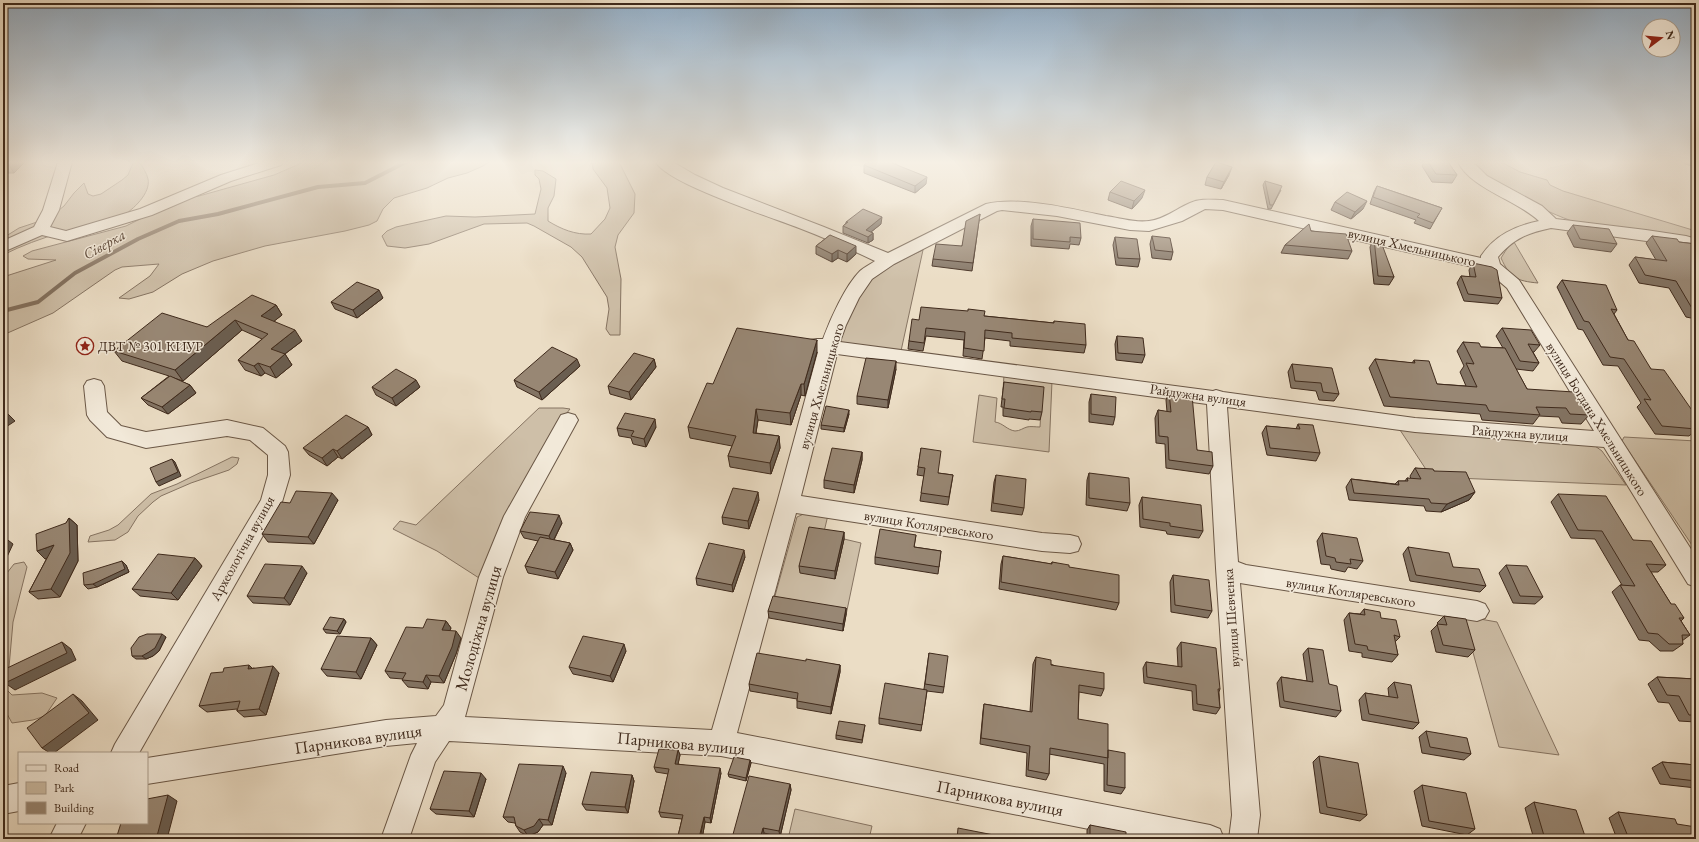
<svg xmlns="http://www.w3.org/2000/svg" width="1699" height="842" font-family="'EB Garamond',serif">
<rect width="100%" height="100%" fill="#ebddc5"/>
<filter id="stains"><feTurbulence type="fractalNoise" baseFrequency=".005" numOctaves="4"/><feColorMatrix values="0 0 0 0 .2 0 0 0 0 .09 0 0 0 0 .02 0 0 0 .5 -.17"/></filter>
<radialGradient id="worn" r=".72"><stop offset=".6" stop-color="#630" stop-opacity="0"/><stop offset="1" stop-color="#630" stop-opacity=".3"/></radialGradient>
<path fill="#cebfa8" stroke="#867462" d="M140,162C142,167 147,173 148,179C151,193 133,210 122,216C82,227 40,236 3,255V238L19,228L49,218L64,206L74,193L84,183L88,194L93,196L101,194L122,180L128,175L133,163Z
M304,162H489L483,166L467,173L448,178L427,188L394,198L383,209L377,221L369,225L345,231L265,246L213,261L182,274L153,292L129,299L119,298L150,276L159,264L122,267L115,270L53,313L3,335V277L56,260L28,259L23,256L32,251L126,226L180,199L199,196L274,175Z
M592,162H619L635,194L634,213L618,235L615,247L621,279L620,335H610L606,329L609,309L607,297L582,257L571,247L534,226L527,223L484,224L429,244L405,248L387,246L382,236L387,231L396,227L446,216L475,217L535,214L541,189L539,179L535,175V170L543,171L556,179L554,196L548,208V221C561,229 575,235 591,234L605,219L610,208L607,188L593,169Z
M1471,162H1501L1520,172L1547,180L1550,185L1563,191L1696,231V242L1575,222C1547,213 1489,184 1471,162Z
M1514,242L1538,283C1517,281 1510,278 1501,258L1508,247Z
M923,250L901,351L843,343L839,339C848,320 857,291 873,277C888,265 906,258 923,250Z
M1004,375L1052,381L1049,452L973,442L979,395L997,398L995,422C1003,423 1007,430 1015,431C1020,431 1023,428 1027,427C1030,426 1036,427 1040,427L1042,395L1003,390Z
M539,408H563L570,409L562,419L479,578L437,551L393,529L400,521L416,525Z
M1400,430L1595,446L1602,451L1626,485L1431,477Z
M1624,437L1696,441V551L1622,441Z
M232,457L239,458L237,464L229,470L191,483L161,496L153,502L138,516L128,532L115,540L88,542L90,536L109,530L118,525L151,494L177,484Z
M808,512L828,515L823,536L835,578L844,539L861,543L846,615L773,603L797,517Z
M24,562L27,567L13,622L7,690L12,695L42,693L57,698L45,716L33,720L12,723L6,712L3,709V578L14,564Z
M1463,616L1497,622L1559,755L1499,747Z
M795,809L872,826L869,839H788Z"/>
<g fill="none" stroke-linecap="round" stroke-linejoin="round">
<path stroke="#83715f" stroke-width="4" d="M3,311L38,302L75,273L138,239L179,221L218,214L318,187L365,183L406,162"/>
<defs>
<path id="minor" d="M58,162H72L59,210L50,227L66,231L140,209L221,175L262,162H283L281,165L231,181L152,215L67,241L42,235L3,252V241L34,227L43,210Z
M656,162H673L695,175L723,188L824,227L888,253L986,204C1019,196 1073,209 1106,216C1120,218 1135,223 1149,221C1165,219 1176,209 1190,203C1201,198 1212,200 1223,200L1481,258V256C1495,235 1515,226 1539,221C1517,200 1471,189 1458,162H1473L1487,176L1542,206L1556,219L1646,230L1686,236L1696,239V250L1683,246L1551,228C1528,233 1514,238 1498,257L1500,264L1519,280L1696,557V587L1688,584L1604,447L1415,432L1227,407L1238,562L1246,565L1477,601L1485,604L1489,611L1485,618L1477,621L1240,583L1260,815L1257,839H1229L1232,815L1216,568L1207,404L837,354L801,496L1042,533L1070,535L1078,537L1081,544L1078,551L1070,553L1042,551L796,513L737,733L1210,825L1220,829L1224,839H1139L721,756L449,741L435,762L409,839H381L411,755L417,743L386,746L147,784V758L386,720L436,716L444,705L479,577L504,516L561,415L568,413L575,415L578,420L525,517L503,577L465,717L712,730L777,503L818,352L810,350L808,345L810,340L817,339H823C830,320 845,286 860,271C864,267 871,264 875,261C850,249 825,238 799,228C773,218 666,183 656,162ZM1205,209L1223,210L1486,270L1507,288L1594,431L1415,418L1223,392L1216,390L1213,391L840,342L846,325L859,298L872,279L894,264L997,211L1002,210L1057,216L1130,230L1149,231L1182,221Z
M94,379L101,381L104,386L107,412L121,426L146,432L227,420L263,428L285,446L288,452L290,475L282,502L139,753H111L115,744L261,500L268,475V455L250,440L227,436L146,448L107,437L90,420L87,415L84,386L87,381Z
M19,783V811L3,814V786Z
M57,823H86L78,839H49Z"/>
</defs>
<use href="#minor" stroke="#6a5746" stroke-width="2"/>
<use href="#minor" fill="#f2e9d9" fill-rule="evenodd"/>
</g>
<path fill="#837464" stroke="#3f2a1c" d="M3,162H25L14,173H3Z
M868,162H896V164L926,184L915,193L864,173V165Z
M1424,162H1448L1457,175L1452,183L1432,182L1422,166Z
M1684,162H1696V167L1685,164Z
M1229,175L1221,189L1205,185L1207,177Z
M1265,181L1281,190L1271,209H1268L1263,185Z
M1377,186L1442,208L1430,229L1414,223L1416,220L1370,204L1374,192Z
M1110,192L1142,198L1132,209L1108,200Z
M1335,202L1363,209L1351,219L1331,210Z
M980,214L972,271L932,266L933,259L962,246Z
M1033,219L1081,238L1079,245L1070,244L1069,249L1031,246V226Z
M846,222L881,224L871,232L873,233V240L868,243L843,233V226L846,223Z
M1573,225L1617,244L1611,252L1574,247L1567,233Z
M1311,231L1352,251L1348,259L1281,253L1285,245Z
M830,235L856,254L847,262L838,258L832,262L816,254V246Z
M1152,236L1173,252L1171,260L1152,258L1150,244Z
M1652,236L1679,242L1696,244V319L1686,317L1669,288L1639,283L1629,265L1635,257L1656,260L1646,243Z
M1115,237L1140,259L1138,267L1116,265L1113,245Z
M1374,239L1394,277L1389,285L1374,284L1370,247Z
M1473,263L1502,298L1498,304L1464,301L1457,283L1461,276L1470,277L1469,270Z
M1562,280L1617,310L1614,314L1628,340L1651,369L1696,416V424L1695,425L1696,427V430L1689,436L1655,434L1637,407L1641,403L1618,366L1603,365L1583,330L1578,329L1557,287Z
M383,298L357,318L335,309L331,302Z
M276,305L282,315L274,321L302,341L285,354L292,365L276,378L265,373L261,376L245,370L238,360L262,339L242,330L183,381L171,377L190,385L196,393L168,414L148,405L141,398L169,376L122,361L114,351L207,327Z
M984,316L1054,323V321L1086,345L1084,353L1010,346V341L985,338L982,359L963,356L964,340L926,336L923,351L908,349L909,341L919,320Z
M1502,328L1540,345L1534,352H1533L1539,363L1533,371L1516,369L1527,389L1589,415L1581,424L1562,423L1559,417L1539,416L1533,424L1482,420L1480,414L1384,406L1369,368L1375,359L1412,363L1414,360L1437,384L1466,386L1460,372L1464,366L1457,351L1463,342L1481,347L1503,348L1496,336Z
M1117,336L1145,355L1142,363L1116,360L1115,344Z
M817,352L805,396L801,395L791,425L758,420L756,433L779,436L780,448L771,474L730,467L728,456L732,446L690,438L688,427L713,384Z
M654,359L656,367L631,400L610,394L608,386Z
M1292,364L1339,394L1334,401L1319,400L1316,391L1291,388L1288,372Z
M580,366L542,400L517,387L514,380Z
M896,369L888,408L857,404V396Z
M1004,382L1042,412L1040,420L1029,419V420L1003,416V407H1001Z
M372,387H420L396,406L376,395Z
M1169,392L1197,450L1213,466L1209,474L1166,468L1165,444L1156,443L1155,418L1158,410L1167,412L1166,400Z
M1091,394L1115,417L1113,425L1089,422V402Z
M849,414L844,432L821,429V425Z
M1298,424L1320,453L1316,461L1267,455L1262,433L1266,426L1296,429Z
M368,427L372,435L342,459L338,457L327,466L309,455L303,448Z
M656,427L646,447L633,444L631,438L619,436L617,428Z
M921,448L938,473L953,475L948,505L920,501L924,476L917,475Z
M862,452V460L854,493L824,488V480Z
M1415,468L1434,471L1475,492L1469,500L1441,512L1426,511L1424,506L1349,500L1346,487L1351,479L1395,484L1398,481H1405L1407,478L1411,479L1410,476Z
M1089,473L1130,503L1127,511L1086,505L1087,480Z
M996,475L1024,508L1022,515L991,511L994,482Z
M1558,494L1633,540L1666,565L1658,572H1651L1671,604L1684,618L1681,621L1690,635L1682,641L1683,644L1673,651H1660L1649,641L1639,640L1612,592L1620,585H1622L1595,539L1571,538L1551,502Z
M1142,497L1203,531L1199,538L1167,534L1166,531L1140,527L1139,505Z
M338,500L314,544L268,542L262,534L290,503Z
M759,500L749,529L723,524L722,517Z
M69,518L77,525L78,561L60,597L38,599L29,592L47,558L45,559Z
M562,523L554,540L570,543L573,550L558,579L528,573L525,566L538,541L524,538L520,531Z
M844,532V539L835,579L800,573L799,566Z
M1322,533L1363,561L1357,569L1348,567L1345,572L1331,569L1330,565L1321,564L1317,541Z
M916,535L914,547L941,551L938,574L875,564V557Z
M1408,547L1453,567L1486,586L1480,592L1410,581L1403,554Z
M1003,556L1051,564L1052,562L1069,567L1119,603L1116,610L999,589L1001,564Z
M745,557L733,592L697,585L696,578Z
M195,558L202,566L178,600L140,596L132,589Z
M122,561L126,565L129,572L97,587L88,589L84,585Z
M1506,565L1543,597L1535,604L1513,603L1499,573Z
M307,573L290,605L253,603L247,596Z
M1173,575L1212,611L1208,618L1171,612L1170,582Z
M846,608V615L843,631L769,618L768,611Z
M1364,609L1381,618L1400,637L1395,642L1398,655L1392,662L1362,657V653L1349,651L1344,620L1349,613L1360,614Z
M1444,616L1475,650L1468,657L1436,652L1431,631L1438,624L1437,623Z
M344,619L346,622L340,634L326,633L323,629Z
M446,621L451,628L449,631L461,638L456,654L444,683L431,682L428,689L408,687L402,680L403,679L390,678L385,671L423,628Z
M166,637L159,651L153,656L146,659H136L132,656Z
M371,638L377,645L361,679L327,676L321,669Z
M1181,642L1220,689L1219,692L1220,708L1216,714L1193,710L1192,691L1144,683L1143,668L1146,662L1178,667L1177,648Z
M1308,648L1329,684L1341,711L1336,717L1280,707L1277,683L1281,677L1307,681L1303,654Z
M626,651L613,682L573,674L569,667Z
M929,653L944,687L943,693L927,691L921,731L879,724V718L924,689Z
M1036,657L1104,689L1101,696L1079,692L1078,719L1108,750L1125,788L1121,794L1104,791V764L1049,754V774L1046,780L1026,776L1027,753L980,744L983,711L984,704L1030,712L1033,664Z
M806,661L840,665V672L831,714L797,708V699L750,691L749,684Z
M253,668L279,673L266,715L244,717L237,711V709L207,712L199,706Z
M1657,677L1696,679V722L1679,721L1669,703L1658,702L1648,684Z
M1394,682L1419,723L1413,729L1362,720L1359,700L1365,693L1389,697L1388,688Z
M865,725L862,743L836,739V735Z
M1426,731L1471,754L1464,760L1422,753L1419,737Z
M678,750L680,755L678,764L721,773L711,823L705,822L702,839H679L678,836L682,819L661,817L659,812L668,774L656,772L654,767Z
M1319,756L1367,815L1360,821L1320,813L1313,762Z
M750,760L751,763L746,781L729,777L728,774Z
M1662,762L1696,765V788L1660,784L1652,768Z
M566,773L552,825H543L538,832L528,836L520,832L516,826L515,823L508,822L503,817Z
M632,775L634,781L628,813L586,810L582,804Z
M486,779L474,817L436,814L430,809Z
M790,784L791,790L780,837L764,833L763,839H732V838Z
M1422,785L1475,829L1467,835L1422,826L1414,791Z
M1534,802L1586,839H1534L1525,808Z
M1618,812L1677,824L1696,839H1617L1609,818Z
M1090,825L1126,839H1087V830Z"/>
<path fill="#6a5e51" stroke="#3f2a1c" d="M12,162H25L14,173L9,165Z
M1232,167L1229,175L1221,189L1224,182Z
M927,177L926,184L915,193V186Z
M1145,190L1142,198L1132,209L1134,201Z
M1367,201L1363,209L1351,219L1355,212Z
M882,217L881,224L866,236V230Z
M873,233V240L868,243V237Z
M856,246V254L847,262V254Z
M838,250V258L832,262V254Z
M379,290L383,298L357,318L353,310Z
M276,305L282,315L268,326L261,316Z
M235,320L242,330L183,381L175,370Z
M295,330L302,341L278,359L271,349Z
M817,340V352L805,396L804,384Z
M285,354L292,365L276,378L270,367Z
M577,359L580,366L542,400L539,392Z
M654,359L656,367L631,400L629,392Z
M896,361V369L888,408V400Z
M258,363L265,373L261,376L254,366Z
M416,380L420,387L396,406L392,398Z
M801,384V395L791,425L790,413Z
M190,385L196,393L168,414L162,407Z
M756,409L758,420L754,444L753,433Z
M849,410V414L844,432V428Z
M7,413L15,421L3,429V416Z
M655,419L656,427L646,447L644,439Z
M368,427L372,435L342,459L337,451Z
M779,436L780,448L771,474L770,463Z
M333,449L338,457L327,466L322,458Z
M862,452V460L854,493V485Z
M172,459L175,462L181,476L159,486L156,482Z
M758,492L759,500L749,529L748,521Z
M1475,492L1469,500L1441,512L1447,504Z
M332,493L338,500L314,544L308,537Z
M559,515L562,523L552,543L549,536Z
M69,518L77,525L78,561L60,597L51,589Z
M844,532V539L835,579V571Z
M4,537L13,544L6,559L3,560V540Z
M570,543L573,550L558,579L555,572Z
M54,545L62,552L45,559L37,551Z
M744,550L745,557L733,592L732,585Z
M195,558L202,566L178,600L171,593Z
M122,561L126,565L129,572L97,587L93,584Z
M302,566L307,573L290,605L284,598Z
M846,608V615L843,631V624Z
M344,619L346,622L340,634L337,631Z
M446,621L451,628L447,637L442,630Z
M456,631L461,638L456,654L444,683L439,676Z
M162,634L166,637L159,651L153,656L146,659L142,656Z
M371,638L377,645L361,679L356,672Z
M62,642L71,649L76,660L15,690L5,683Z
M624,644L626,651L613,682L610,676Z
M249,665L256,672L248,669Z
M840,665V672L831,714V707Z
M273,666L279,673L266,715L259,709Z
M426,675L431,682L428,689L423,682Z
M73,694L82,701L98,720L54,753H50L42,748Z
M678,750L680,755L677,769L675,764Z
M750,760L751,763L746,781V778Z
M563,766L566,773L552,825L548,820Z
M720,768L721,773L711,823L710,818Z
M481,773L486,779L474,817L469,811Z
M632,775L634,781L628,813L625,807Z
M790,784L791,790L780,837L779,831Z
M168,795L177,801L167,839H143Z
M704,817L705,822L702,839H700Z
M539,819L543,825L538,832L528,836L524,830Z
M763,828L764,833L763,839H760Z"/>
<path fill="#988774" stroke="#3f2a1c" d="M3,162H12L9,165H3Z
M868,162H894L892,163L927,177L915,186L864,165Z
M1216,162L1232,167L1224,182L1207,177Z
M1428,162H1448L1457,175L1436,174Z
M1121,181L1145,190L1134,201L1110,192Z
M1265,181L1282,186L1273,205H1270Z
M1377,186L1442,208L1433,223L1417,217L1420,214L1373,197Z
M1347,192L1367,201L1355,212L1335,202Z
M863,209L882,217L866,230L873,233L868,237L843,226L848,222H846Z
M980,214L973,263L933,259L936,244L962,246L966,221Z
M1033,219L1080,223L1081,238L1070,237V242L1033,239Z
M1309,224L1311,231L1346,234L1352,251L1285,245Z
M1573,225L1609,229L1617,244L1580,239Z
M830,235L856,246L847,254L838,250L832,254L816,246Z
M1152,236L1170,238L1173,252L1155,250Z
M1652,236L1677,239L1679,242L1696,244V310H1693L1676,281L1645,275L1635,257L1667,261Z
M1115,237L1137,239L1140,259L1118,258Z
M1377,238L1380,239L1394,277L1378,276L1374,239Z
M1473,263L1492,267L1497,270L1502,298L1468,294L1461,276L1476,277Z
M1562,280L1606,285L1617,310L1611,309L1628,340L1634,341L1651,369L1664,370L1696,416V421H1691L1696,427V429L1662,426L1644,399L1651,400L1624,359L1610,357L1589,322L1584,321Z
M357,282L379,290L353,310L331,302Z
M252,295L276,305L261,316L295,330L271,349L285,354L270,367L258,363L254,366L238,360L268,334L235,320L175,370L114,351L162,313L207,327Z
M921,307L968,311V309L985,311L984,316L1054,323V321L1085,324L1086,345L1012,338V333L985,330L984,351L964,348L965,332L926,328L924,343L909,341L912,319L919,320Z
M737,328L817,340L804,384H801L790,413L756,409L753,433L779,436L770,463L728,456L736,436L688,427L707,383L713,384Z
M1502,328L1531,330L1540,345L1528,344L1539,363L1520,361Z
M1117,336L1143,338L1145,355L1118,353Z
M1463,342L1479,343L1481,347L1505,348L1527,389L1574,392L1589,415L1570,414L1566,408L1536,407L1540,415L1489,411L1486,405L1390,397L1375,359L1415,363L1414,360L1429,361L1437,384L1477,387L1466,363L1474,364Z
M552,347L577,359L539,392L514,380Z
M634,353L654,359L629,392L608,386Z
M866,358L896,361L888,400L857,396Z
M1292,364L1332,368L1339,394L1323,392L1321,383L1295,381Z
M396,369L416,380L392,398L372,387Z
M170,376L190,385L162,407L141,398Z
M1004,382L1044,387L1042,412L1031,411V412L1004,408L1005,399H1002Z
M1169,392L1192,395L1197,450L1212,452L1213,466L1169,460L1168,437L1159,436L1158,410L1171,412Z
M1091,394L1116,397L1115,417L1091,414Z
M826,406L849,410L844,428L821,425Z
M3,411L7,413L3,416Z
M625,413L655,419L644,439L631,436L634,431L617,428Z
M346,415L368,427L337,451L333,449L322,458L303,448Z
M1298,424L1313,425L1320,453L1270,448L1266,426L1300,429Z
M832,448L862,452L854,485L824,480Z
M921,448L941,451L938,473L953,475L949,497L921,493L925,468L918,467Z
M172,459L178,472L156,482L150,468Z
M1415,468L1433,469L1434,471L1466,472L1475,492L1447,504L1431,503L1429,499L1354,493L1351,479L1399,485L1398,481H1408L1407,478L1421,479Z
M1089,473L1129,478L1130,503L1089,498Z
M996,475L1026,479L1024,508L993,503Z
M733,488L758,492L748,521L722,517Z
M296,491L332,493L308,537L262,534L281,502L290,503Z
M1558,494L1606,496L1633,540L1651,541L1666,565L1646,564L1671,604H1675L1684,618H1679L1690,635H1682L1683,644H1669L1658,634L1648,633L1620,585L1635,586L1602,531L1578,530Z
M1142,497L1201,505L1203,531L1170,526V523L1143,519Z
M530,512L559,515L549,536L520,531Z
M69,518L70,553L51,589L29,592L54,545L37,551L36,534L66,523Z
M809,527L844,532L835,571L799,566Z
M880,529L916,535L914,547L941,551L939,567L875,557Z
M1322,533L1357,538L1363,561L1350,559L1351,564L1336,562L1335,558L1326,556Z
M540,537L570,543L555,572L525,566Z
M709,543L744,550L732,585L696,578Z
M1408,547L1449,553L1453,567L1479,569L1486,586L1416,575Z
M158,554L195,558L171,593L132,589Z
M1003,556L1052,564V562L1069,565V567L1119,575V603L1001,582Z
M122,561L125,569L93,584L84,585L83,573Z
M265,564L302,566L284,598L247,596Z
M1506,565L1527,566L1543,597L1520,596Z
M1173,575L1209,580L1212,611L1175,605Z
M773,596L846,608L843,624L768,611Z
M1364,609L1380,612L1381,618L1396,620L1400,637L1394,635L1398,655L1368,650L1367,646L1355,644L1349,613L1365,615Z
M1444,616L1466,619L1475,650L1443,645L1437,624L1447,625Z
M330,617L344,619L337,631L323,629Z
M427,619L446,621L442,630L456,631L452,647L439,676L426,675L423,682L402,680L406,673L385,671L406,627L423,628Z
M147,634H162L155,648L149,652L142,656H132L131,648L139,637Z
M337,636L371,638L356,672L321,669Z
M583,636L624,644L610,676L569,667Z
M62,642L67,653L5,683L3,670Z
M1181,642L1216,648L1220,689H1218L1220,708L1197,704L1196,685L1147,677L1146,662L1182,667Z
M1308,648L1323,650L1329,684L1337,686L1341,711L1284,701L1281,677L1313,682Z
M757,653L806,661V659L840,665L831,707L797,701L798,693L749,684Z
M929,653L948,656L944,687L925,684Z
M1036,657L1051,660V665L1104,673V689L1079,685L1078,719L1108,724V758L1050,748L1049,774L1028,770L1030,746L981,738L984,704L1032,712Z
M249,665L248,669L273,666L259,709L237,711L240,701L199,706L211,673L223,672L224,668Z
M1657,677L1696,679V715H1689L1679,696L1667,695Z
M1394,682L1411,685L1419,723L1369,714L1365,693L1398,698Z
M885,683L927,690L922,725L879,718Z
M73,694L89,713L42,748L27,728Z
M839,721L865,725L862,740L836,735Z
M1426,731L1467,738L1471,754L1430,747Z
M659,749L678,750L675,764L720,768L710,818L704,817L699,838L678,836L683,815L659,812L669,769L654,767Z
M1108,750L1125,753V788L1107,785Z
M1319,756L1358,763L1367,815L1327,807Z
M734,757L750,760L746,778L728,774Z
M1662,762L1696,765V781L1670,778Z
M519,764L563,766L548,820L539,819L534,826L524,830L516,826L514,817H503Z
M444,771L481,773L469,811L430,809Z
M591,772L632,775L625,807L582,804Z
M749,776L790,784L779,831L763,828L760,839H736L732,838Z
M1422,785L1466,793L1475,829L1429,821Z
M168,795L157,836L143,839H116L121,823H147V799Z
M1534,802L1576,810L1586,839H1545Z
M1618,812L1675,819L1677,824L1696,827V839H1629Z
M1090,825L1126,832V839H1090Z
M958,828L1009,838V839H957Z"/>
<linearGradient id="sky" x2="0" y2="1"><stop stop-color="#92acc3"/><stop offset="0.58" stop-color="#f6f0e5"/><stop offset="1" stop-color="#f6f0e5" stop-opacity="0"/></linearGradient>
<rect width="1699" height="280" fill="url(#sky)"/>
<defs>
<symbol id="sight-ring" viewBox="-11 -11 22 22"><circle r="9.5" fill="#f2e9d9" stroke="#8f2418" stroke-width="1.5"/><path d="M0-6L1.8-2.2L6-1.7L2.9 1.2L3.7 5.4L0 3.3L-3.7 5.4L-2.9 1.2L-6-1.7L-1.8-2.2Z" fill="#8f2418"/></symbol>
</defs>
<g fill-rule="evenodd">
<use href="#sight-ring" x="75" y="336" width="20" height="20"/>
</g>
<g text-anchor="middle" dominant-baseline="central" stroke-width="3" stroke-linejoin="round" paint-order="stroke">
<g font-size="14" fill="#3f2a1c" stroke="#f2e9d9">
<text transform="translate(1412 247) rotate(13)">вулиця Хмельницького</text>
<text transform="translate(821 386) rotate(-74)">вулиця Хмельницького</text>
<text transform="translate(1198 395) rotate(8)">Райдужна вулиця</text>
<text transform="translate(1597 419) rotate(58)">вулиця Богдана Хмельницького</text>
<text transform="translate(1520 433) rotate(4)">Райдужна вулиця</text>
<text transform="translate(929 525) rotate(9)">вулиця Котляревського</text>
<text transform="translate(242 548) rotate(-61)">Археологічна вулиця</text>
<text transform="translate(1351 592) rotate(9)">вулиця Котляревського</text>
<text transform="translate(1231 618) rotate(-94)">вулиця Шевченка</text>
</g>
<g font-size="14" fill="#3f2a1c" stroke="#f2e9d9" text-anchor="start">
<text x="98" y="346">ДВТ № 301 КИУР</text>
</g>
<g font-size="15" font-style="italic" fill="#614d3e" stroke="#f2e9d9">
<text transform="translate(104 244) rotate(-29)">Сіверка</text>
</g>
<g font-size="17" fill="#3f2a1c" stroke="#f2e9d9">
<text transform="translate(478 628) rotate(-74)">Молодіжна вулиця</text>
<text transform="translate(358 739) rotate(-8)">Парникова вулиця</text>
<text transform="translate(681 743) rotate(5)">Парникова вулиця</text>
<text transform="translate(1000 798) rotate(11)">Парникова вулиця</text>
</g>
</g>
<rect width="1699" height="842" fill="none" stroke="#ebddc5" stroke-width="16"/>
<rect x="4" y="4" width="1691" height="834" fill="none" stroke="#3f2a1c" stroke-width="2"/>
<rect x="8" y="8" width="1683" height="826" fill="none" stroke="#3f2a1c"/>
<rect x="18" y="752" width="130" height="72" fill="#f2e9d9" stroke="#aa9d8d"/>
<rect x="26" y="765" width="20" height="6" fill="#f2e9d9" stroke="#aa9d8d"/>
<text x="54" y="772" font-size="12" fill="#3f2a1c">Road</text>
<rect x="26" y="782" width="20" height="12" fill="#cebfa8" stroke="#aa9d8d"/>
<text x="54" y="792" font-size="12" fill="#3f2a1c">Park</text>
<rect x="26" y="802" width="20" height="12" fill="#988774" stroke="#aa9d8d"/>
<text x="54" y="812" font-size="12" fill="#3f2a1c">Building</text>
<g transform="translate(1661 38) rotate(74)"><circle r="19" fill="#f2e9d9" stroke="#aa9d8d"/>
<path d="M0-3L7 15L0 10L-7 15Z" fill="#8f2418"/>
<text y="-6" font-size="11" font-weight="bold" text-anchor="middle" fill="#3f2a1c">N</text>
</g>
<rect width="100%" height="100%" filter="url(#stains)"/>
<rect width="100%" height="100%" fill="url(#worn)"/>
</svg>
